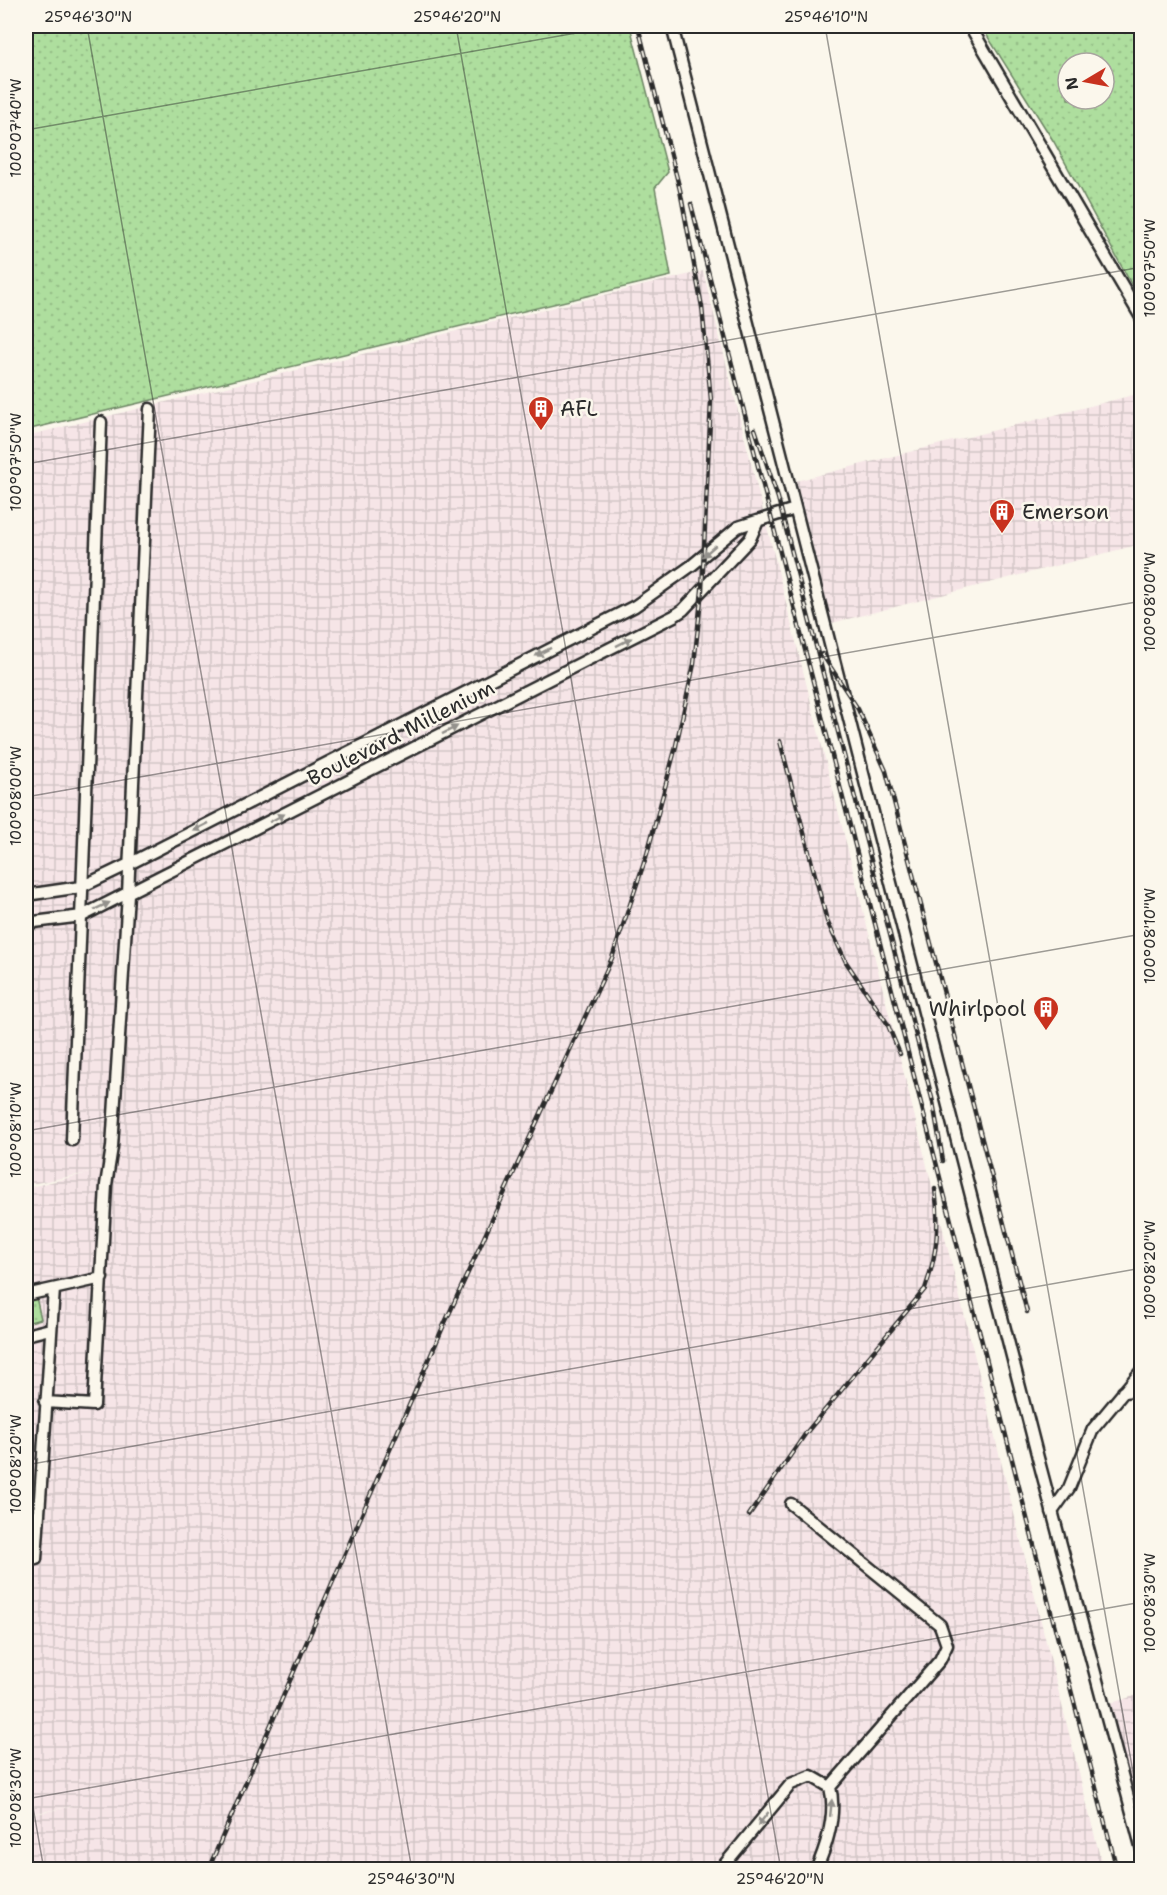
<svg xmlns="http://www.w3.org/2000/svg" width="1167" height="1895" font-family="'Shantell Sans',sans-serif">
<defs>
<pattern id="industrial-grid" width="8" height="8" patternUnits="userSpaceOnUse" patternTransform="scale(1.5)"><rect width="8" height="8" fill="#f6e5e7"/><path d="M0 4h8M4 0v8" fill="none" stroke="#d3c5c6"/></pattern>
<pattern id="grass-dots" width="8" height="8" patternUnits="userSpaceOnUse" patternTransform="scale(1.5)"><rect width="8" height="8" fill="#aede9e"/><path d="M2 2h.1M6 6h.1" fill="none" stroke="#96bf88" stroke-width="1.8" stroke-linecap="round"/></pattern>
</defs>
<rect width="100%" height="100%" fill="#fbf7ec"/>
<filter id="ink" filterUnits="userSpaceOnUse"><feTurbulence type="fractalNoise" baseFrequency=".0167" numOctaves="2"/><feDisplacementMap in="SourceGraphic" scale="12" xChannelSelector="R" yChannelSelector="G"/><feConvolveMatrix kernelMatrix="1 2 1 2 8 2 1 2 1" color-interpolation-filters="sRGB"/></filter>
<g filter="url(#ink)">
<path fill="url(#industrial-grid)" d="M703,271L1103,1869H26V1816L83,1804L26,1815V1188L93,1172L26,1185V436Z
M1141,393V544L832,623L796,481Z
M1141,1694H1142L1141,1823L1111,1703Z"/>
<path fill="url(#grass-dots)" stroke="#6c8464" stroke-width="1.5" fill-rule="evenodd" d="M26,26H630L668,172L655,188L671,276L26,430Z
M981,26H1141V302L1054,142ZM1068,63H1104V99H1068Z
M36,1297L41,1319L26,1323V1299Z"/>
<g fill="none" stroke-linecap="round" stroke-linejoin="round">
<defs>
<path id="minor" d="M672,26L1038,1458L1142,1850
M970,26L1142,319
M26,895L81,887L129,864L635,606L691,566L738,527L795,509
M26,923L82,916L674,616L683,610L750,539L758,521
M72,1140L101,422
M26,1295L102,1278
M26,1335L50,1329
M1123,1392L1142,1390
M45,1402L94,1405L106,1185L112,1147L128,894L150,409
M791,1504L940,1625L947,1645L940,1660L830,1787
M1052,1512L1069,1488L1093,1429L1142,1370
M26,1561L36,1559L54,1289
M720,1870L791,1784L811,1776L830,1787C837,1814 827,1845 816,1870"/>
</defs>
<use href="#minor" stroke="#2b2b2b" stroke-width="15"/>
<use href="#minor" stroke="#fbf7ec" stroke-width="10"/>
<defs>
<path id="rail" d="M691,204L1117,1870
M755,429L778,498L933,1102L943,1161
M822,654L858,709L886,771L1027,1312
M780,741L827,921L846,962L887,1023L900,1054
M749,1515L806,1433L925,1289C937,1255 940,1225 935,1189
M208,1870L443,1327L612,958L647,854L675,750L694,664L702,590L711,400L702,307L680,190L638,26"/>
</defs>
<use href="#rail" stroke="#2b2b2b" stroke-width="4.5"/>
<use href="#rail" stroke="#fbf7ec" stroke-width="2" stroke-dasharray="7" stroke-linecap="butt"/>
</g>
<defs><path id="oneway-solid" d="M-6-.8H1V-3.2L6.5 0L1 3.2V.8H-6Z" transform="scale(1.5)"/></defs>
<g fill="#93918c">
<use href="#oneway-solid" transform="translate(709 551) rotate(139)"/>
<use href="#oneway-solid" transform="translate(624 642) rotate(-27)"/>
<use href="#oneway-solid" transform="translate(543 652) rotate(153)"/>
<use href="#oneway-solid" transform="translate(450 730) rotate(-27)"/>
<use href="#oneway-solid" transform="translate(277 818) rotate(-28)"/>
<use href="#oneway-solid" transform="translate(201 827) rotate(153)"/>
<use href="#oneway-solid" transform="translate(102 906) rotate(-25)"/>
<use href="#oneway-solid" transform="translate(831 1808) rotate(-84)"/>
<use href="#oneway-solid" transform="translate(763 1819) rotate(128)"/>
</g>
</g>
<path fill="none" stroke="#2b2b2b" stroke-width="1.5" stroke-opacity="0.45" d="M87,26L412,1870M456,26L781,1870M825,26L1142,1823M26,130L616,26M26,464L1142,267M26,797L1142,601M26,1131L1142,934M26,1465L1142,1268M26,1767L44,1870M26,1799L1142,1602"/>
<defs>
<symbol id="building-pin" viewBox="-11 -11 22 30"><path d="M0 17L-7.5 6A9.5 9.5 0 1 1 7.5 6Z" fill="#c8321e" stroke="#fbf7ec"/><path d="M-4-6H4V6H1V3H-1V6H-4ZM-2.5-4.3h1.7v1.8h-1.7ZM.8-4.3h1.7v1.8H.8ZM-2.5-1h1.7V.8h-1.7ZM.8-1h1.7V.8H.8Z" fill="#fff"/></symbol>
</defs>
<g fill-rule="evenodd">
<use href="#building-pin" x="526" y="394" width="30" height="40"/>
<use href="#building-pin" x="987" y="497" width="30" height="40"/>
<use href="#building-pin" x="1031" y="994" width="30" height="40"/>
</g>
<g text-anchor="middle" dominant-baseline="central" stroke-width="5" stroke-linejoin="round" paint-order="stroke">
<g font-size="21" fill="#2b2b2b" stroke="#fbf7ec" text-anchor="start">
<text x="560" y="409">AFL</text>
<text x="1022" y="512">Emerson</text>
<text x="1026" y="1009" text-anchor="end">Whirlpool</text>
</g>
<g font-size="21" fill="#2b2b2b" stroke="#fbf7ec">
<text transform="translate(401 733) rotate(-27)">Boulevard Millenium</text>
</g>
</g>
<rect width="1167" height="1895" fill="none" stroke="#fbf7ec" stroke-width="66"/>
<g transform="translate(1086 81) rotate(260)"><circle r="28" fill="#fbf7ec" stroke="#a8a59f" stroke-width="1.5"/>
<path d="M0-4.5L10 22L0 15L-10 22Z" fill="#c8321e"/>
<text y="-9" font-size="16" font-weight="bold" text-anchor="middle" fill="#2b2b2b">N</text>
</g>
<rect x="33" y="33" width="1101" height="1829" fill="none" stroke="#2b2b2b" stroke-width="2"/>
<g font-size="15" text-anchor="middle" fill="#2b2b2b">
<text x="88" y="22">25°46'30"N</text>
<text x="457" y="22">25°46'20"N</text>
<text x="826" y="22">25°46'10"N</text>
<text transform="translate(16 128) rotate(-90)" y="5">100°07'40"W</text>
<text transform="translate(1150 268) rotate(-90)" y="5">100°07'50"W</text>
<text transform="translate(16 462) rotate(-90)" y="5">100°07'50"W</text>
<text transform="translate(1150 602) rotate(-90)" y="5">100°08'00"W</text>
<text transform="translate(16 796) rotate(-90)" y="5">100°08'00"W</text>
<text transform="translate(1150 936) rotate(-90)" y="5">100°08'10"W</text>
<text transform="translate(16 1130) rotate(-90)" y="5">100°08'10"W</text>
<text transform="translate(1150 1270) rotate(-90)" y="5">100°08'20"W</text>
<text transform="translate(16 1464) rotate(-90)" y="5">100°08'20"W</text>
<text transform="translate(1150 1603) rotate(-90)" y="5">100°08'30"W</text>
<text transform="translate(16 1798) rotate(-90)" y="5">100°08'30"W</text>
<text x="411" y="1884">25°46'30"N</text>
<text x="780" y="1884">25°46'20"N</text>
</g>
</svg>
